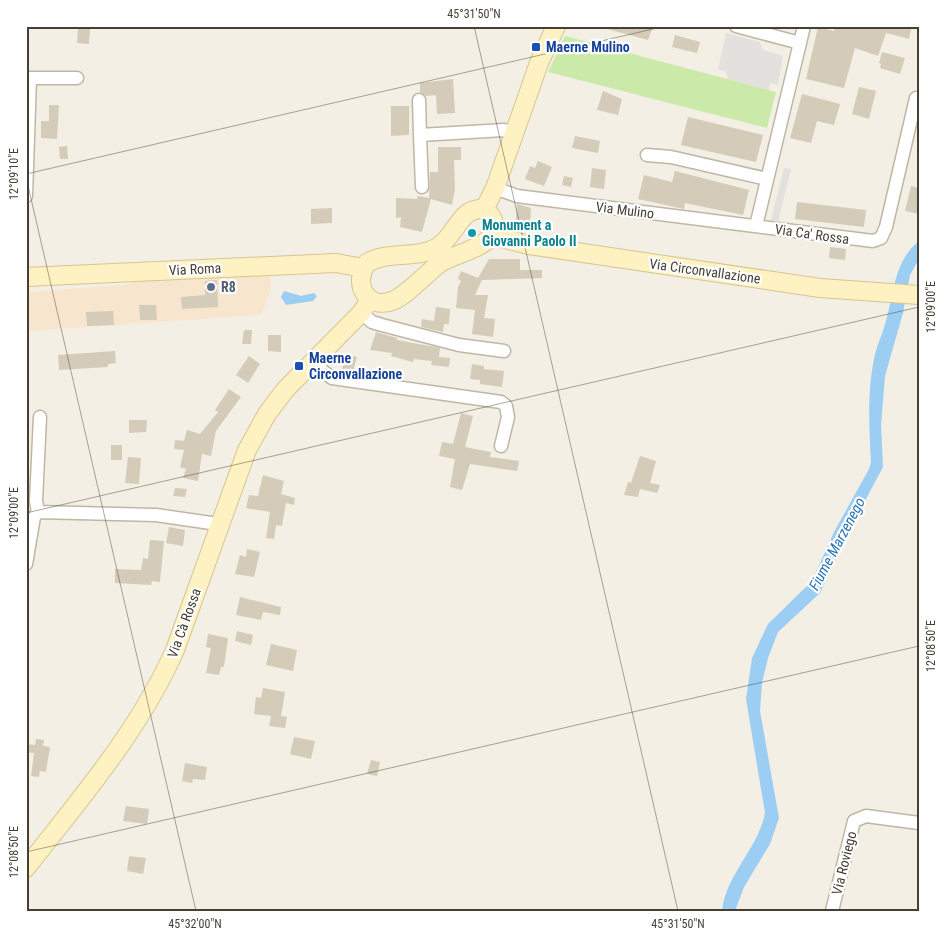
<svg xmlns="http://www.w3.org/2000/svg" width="945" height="937" font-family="'Roboto Condensed',sans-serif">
<rect width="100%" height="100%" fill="#f3efe4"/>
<path fill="#f7e6cd" d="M270,274L271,289L261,315L26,331V292L125,285L137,281Z"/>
<path fill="#cbeaaa" d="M565,36L776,92L767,128L548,72Z"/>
<path fill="#e3e1dd" d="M726,33L760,42L763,50L783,56L778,85L770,83L769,90L728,79L726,72L718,69Z
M784,168L791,169L778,222L771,220Z"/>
<path fill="#9ccef4" d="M919,241V259L910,275L903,313L885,376L881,425L883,467L851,527L820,593L778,632L768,658L762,683L760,711L779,818L770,844L744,887L735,911H722C726,874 758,849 765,813L746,699L752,658L768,624L812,581L834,532L869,469L871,462C869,426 867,390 875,354C878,343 883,332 886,321C894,293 894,261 919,241Z
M284,291L301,296L314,293L317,296L313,301L286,305L281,297Z"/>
<path fill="#d5cbb9" d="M607,26H642L652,29L648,40L607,29Z
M835,26H912L909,39L886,33L878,56L855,48L844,88L806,79L818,27L834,31Z
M78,29H90L89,44L77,43Z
M675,35L700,42L697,53L672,47Z
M882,52L905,58L900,74L880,68L881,64L879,63Z
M453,79L455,113L437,114L436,95L426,96L420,92V83Z
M859,87L876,91L869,119L852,114Z
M603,91L622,99L618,115L597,110Z
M802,94L840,104L834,125L817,121L811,143L790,138Z
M49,105H59L57,139L41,138V121H49Z
M391,106H409V135L391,136Z
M688,117L763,135L756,162L681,145Z
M575,136L600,141L598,153L572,148Z
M67,146L68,159H60L59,147Z
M438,147H461V160H454L455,189L452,205L431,199L422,232L400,227L401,217L396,218V198L417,199L418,196L429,198L430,172H438Z
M538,161L552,167L544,186L525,179L530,166L535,168Z
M592,168L606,170L604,189L590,187Z
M675,171L749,190L743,215L685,203L684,209L638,199L644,175L672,182Z
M564,176L573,178L571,187L562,185Z
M911,186L919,188V214L905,211Z
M797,202L866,210L864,227L795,219Z
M517,204L531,208L530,222L516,221Z
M332,208V223L311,224V209Z
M830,247L846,249L845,260L829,258Z
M489,259H520V270H542V278L482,280L475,295H488L484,318L495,319L493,337L472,334L475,310L456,308L458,287L461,281L458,279L461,271L478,278Z
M217,280L218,307L182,309L181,297L205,295V281Z
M139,305H156L157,320H140Z
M436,307L450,309L449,324H444L443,332L421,327L422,319L434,321Z
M113,311L114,325L87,326L86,312Z
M244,330H252L251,344H242Z
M376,332L397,338V340L440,348L439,357L450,358L449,367L431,365L432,361L414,359L413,362L391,356L392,353L370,350Z
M268,335H281V352L268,351Z
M115,351L116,363L108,364V367L59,370L58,355Z
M350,355L357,357L353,371L342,369L345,359L348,360Z
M249,356L260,364L248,383L236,375Z
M472,364L484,366V369L504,371L502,387L480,384V380L470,379Z
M377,370L393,373L392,378L376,376Z
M229,389L241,397L216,431L211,456L202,454L198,481L183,478L186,469L180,467L184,450L174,449L175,440L184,441L187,430L200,434L218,412L215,410Z
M461,413L473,416L465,447L491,452L490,457L519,461L517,471L470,464L462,490L450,487L455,459L439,456L442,442L453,444Z
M129,420H147L146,432L129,433Z
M111,445H122V460H111Z
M640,456L656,461L650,483L660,485L657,493L640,489L638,497L624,495L628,482L631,483Z
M128,457L141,458L139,484L125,483Z
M263,475L284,481L281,494L295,498L294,505L286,503L282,526L276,525L274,539L266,538L270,512L246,508L249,495L258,496Z
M175,488L187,489L185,497L173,496Z
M169,527L185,530L183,546L166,543Z
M150,540L164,541L160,582L152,581L151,585L115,583V569L141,570L143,558L148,559Z
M247,549L260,552L254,577L235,574L240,555L246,557Z
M240,597L281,607L280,615L263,612L261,620L236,615Z
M237,631L253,635L251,645L235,641Z
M208,634L228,638L224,667H221L219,675L206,673L211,648L206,647Z
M271,644L297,650L293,671L266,665Z
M263,688L285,692L281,716L287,717L285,728L269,726L271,716L254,714L256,697L261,698Z
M294,737L315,741L311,759L290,754Z
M36,739L44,740L43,746L50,747L46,772L40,771L39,777L31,776L34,753L26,752V744L35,745Z
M371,760L380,762L377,776L367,774Z
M185,763L207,767L205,780L193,779L192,783L182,781Z
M126,806L149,809L147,824L123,821Z
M129,856L146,858L143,874L127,871Z"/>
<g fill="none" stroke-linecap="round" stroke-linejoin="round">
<defs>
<path id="street" d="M736,26L800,43
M26,78H77
M419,100L420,135L504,130L515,133
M420,135L422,187
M647,155L671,157L767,179
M495,188L517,196L873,241L881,238L886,227L916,98
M26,196L30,78
M756,226L804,26
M361,313L372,322L382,325L459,345L504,351
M311,362L332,378L501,402L506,406L508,417L501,446
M38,512L36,501L40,417
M26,564L34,517L38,512L156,515L211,523L219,526
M832,911L854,821L866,816L919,823"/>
<path id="secondary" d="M479,209C486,210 490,213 493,220C503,246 457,252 440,263C428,272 405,297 392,301C367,310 352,284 367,263C388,250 416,260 438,247C455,236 459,211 479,209Z
M484,210L495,188L539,63L556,26
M493,236L529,245L820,288L919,295
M26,277L336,263L363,268
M26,868C80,799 139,731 175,650L247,450L267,414L285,390L361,313L370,300"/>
</defs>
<use href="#street" stroke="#bfb7a6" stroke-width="15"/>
<use href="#secondary" stroke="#d5c591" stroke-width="20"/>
<use href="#street" stroke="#fff" stroke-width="12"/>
<use href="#secondary" stroke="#fff2c2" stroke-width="18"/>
</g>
<path fill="none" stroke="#453f34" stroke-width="1" stroke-opacity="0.45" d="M474,26L678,911M26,174L666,26M26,177L196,911M26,513L919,307M26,852L919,646"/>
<g fill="#1a4fb4" stroke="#fff" stroke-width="2">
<rect x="531" y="42" width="10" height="10" rx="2.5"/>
<rect x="294" y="361" width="10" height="10" rx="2.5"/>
</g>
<circle fill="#0f9aa8" stroke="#fff" stroke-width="2" cx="472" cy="233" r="5"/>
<circle fill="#5c6f8a" stroke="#fff" stroke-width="2" cx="211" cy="287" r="5"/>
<g text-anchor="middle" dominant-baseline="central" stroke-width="4.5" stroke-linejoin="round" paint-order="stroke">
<g font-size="14" font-weight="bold" fill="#164399" stroke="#fff" text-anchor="start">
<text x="546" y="47">Maerne Mulino</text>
<text x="309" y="358">Maerne<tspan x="309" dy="16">Circonvallazione</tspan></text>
</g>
<g font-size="14" fill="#453f34" stroke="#fff">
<text transform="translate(625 210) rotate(7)">Via Mulino</text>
<text transform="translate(812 234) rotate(8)">Via Ca' Rossa</text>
<text transform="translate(195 269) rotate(-3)">Via Roma</text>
<text transform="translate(705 271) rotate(8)">Via Circonvallazione</text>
<text transform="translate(184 623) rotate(-70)">Via Cà Rossa</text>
<text transform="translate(844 863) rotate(-76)">Via Roviego</text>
</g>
<g font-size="14" font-weight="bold" fill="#0d838f" stroke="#fff" text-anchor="start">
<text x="482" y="225">Monument a<tspan x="482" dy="16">Giovanni Paolo II</tspan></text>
</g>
<g font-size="14" font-weight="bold" fill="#4e5e75" stroke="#fff" text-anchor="start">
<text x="221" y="287">R8</text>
</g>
<g font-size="15" font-style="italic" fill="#2876b6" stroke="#fff">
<text transform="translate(837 544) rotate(-62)">Fiume Marzenego</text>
</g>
</g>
<rect width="945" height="937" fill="none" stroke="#ffffff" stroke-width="55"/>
<rect x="28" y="28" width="890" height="882" fill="none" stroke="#453f34" stroke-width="2"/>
<g font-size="12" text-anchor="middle" fill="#453f34">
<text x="474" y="18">45°31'50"N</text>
<text transform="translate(14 174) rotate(-90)" y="4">12°09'10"E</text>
<text transform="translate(931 307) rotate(-90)" y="4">12°09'00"E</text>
<text transform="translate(14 513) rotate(-90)" y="4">12°09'00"E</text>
<text transform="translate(931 646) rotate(-90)" y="4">12°08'50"E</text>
<text transform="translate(14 852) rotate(-90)" y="4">12°08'50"E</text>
<text x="195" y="928">45°32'00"N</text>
<text x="678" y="928">45°31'50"N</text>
</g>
</svg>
